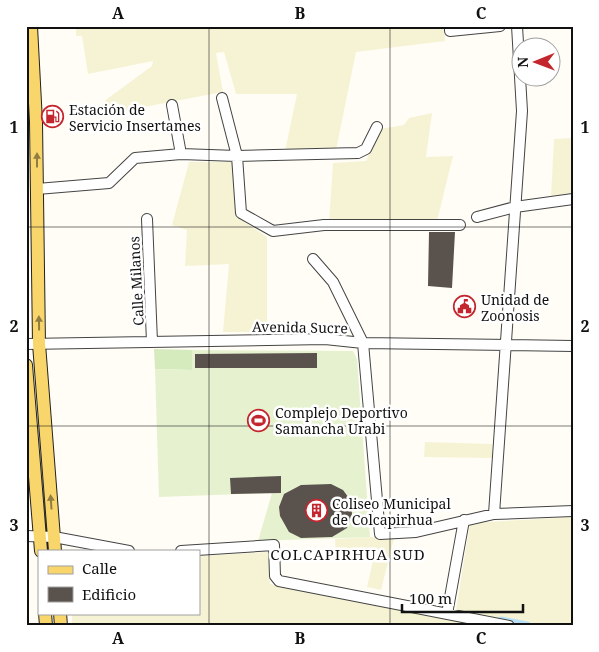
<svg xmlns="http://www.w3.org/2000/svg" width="599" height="652" font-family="'Noto Serif',serif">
<rect width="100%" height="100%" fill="#fffdf5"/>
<path fill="#f6f3d4" d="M76,26H444L445,41L356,52L336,150L285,151L297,94H236L224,52L216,53L223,92L91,117L107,99L152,66L153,61L88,74L82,36H76Z
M432,113L426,157L453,156L437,221L329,223L333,163L366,161L380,129L404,125L409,118Z
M573,138V193L551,196L554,139Z
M189,162H236L237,217L267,237V332H223L229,264L185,266L187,230L172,225Z
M425,442L492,444V458L424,457Z
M573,517V626H538L456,610L470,523Z
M370,537L394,538L381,590L367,587L373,561L336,555L335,539Z
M268,552L270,584L483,626H72V613H199V556Z"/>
<path fill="#d5ebbd" d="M154,349L192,350V370L155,369Z"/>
<path fill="#e6f2cf" d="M192,350L353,351L357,359L370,537L258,541L272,493L159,497L155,369L192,370Z"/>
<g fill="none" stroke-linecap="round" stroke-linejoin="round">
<path stroke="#b9e0f7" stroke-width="9" d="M501,621L527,626"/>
</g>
<path fill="#5a524d" d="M429,232H455L452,288L428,286Z
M317,353V368H195V354Z
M281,476V493L231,494L230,478Z
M331,484L343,490L351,501L352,515L347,528L332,537L301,538L289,532L280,516L279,507L284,494L301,485Z"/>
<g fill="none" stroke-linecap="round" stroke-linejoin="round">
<defs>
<path id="minor" d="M450,26V31L500,26
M222,98L237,156L241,213L273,231L324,225H460
M172,105L181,154
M37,189L109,183L135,158L181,154L237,156L358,153L366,149L377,127
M477,217L515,207L573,199
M147,219L152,342
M313,259L333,282L363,343L380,534L416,532L494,514L573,511
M26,344L325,339L363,343L573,346
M494,514L522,111L517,26
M26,536L54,537L129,551
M181,551L274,545L275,576L279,581L509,626
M447,614L464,520"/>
<path id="major" d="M31,26L36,122L39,344L55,551
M26,365L41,551
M45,613L46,626
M60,613L61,626"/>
</defs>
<use href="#minor" stroke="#444" stroke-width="12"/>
<use href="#major" stroke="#222" stroke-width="14"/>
<use href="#minor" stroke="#fff" stroke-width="10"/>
<use href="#major" stroke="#f9d66b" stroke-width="12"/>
</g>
<defs><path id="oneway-solid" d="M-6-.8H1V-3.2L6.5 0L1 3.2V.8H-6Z" transform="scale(1.25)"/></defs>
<g fill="#917d42">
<use href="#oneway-solid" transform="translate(37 160) rotate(-90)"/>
<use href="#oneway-solid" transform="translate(39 323) rotate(-91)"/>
<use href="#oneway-solid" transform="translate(51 502) rotate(-94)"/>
</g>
<path fill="none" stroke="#111" stroke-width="1" stroke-opacity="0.55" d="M209,26V626M390,26V626M26,227H573M26,426H573"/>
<defs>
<symbol id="fuel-ring" viewBox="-11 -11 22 22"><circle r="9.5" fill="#fff" stroke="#c4262e" stroke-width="1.5"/><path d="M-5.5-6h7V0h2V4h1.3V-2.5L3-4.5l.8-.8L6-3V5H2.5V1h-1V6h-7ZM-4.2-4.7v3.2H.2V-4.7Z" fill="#c4262e"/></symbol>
<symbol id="civic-ring" viewBox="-11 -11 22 22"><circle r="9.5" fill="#fff" stroke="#c4262e" stroke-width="1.5"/><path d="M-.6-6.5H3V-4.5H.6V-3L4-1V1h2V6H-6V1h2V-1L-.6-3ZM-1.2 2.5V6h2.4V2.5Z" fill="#c4262e"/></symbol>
<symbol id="stadium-ring" viewBox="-11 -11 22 22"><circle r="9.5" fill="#fff" stroke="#c4262e" stroke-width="1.5"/><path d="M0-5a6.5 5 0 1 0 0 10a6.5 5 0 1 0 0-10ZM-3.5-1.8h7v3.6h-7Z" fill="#c4262e"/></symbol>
<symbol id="building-ring" viewBox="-11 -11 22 22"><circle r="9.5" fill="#fff" stroke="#c4262e" stroke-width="1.5"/><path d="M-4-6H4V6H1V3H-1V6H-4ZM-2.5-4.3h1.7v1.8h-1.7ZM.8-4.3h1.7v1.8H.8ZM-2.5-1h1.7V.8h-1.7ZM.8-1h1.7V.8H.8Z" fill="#c4262e"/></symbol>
</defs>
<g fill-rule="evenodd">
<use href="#fuel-ring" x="40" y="104" width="25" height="25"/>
<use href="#civic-ring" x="452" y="294" width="25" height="25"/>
<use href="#stadium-ring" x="246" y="408" width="25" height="25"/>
<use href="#building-ring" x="304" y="498" width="25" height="25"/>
</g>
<g text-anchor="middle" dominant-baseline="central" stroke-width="5" stroke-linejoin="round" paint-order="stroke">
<g font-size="14" fill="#111" stroke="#fff" text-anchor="start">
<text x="69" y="109">Estación de<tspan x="69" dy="16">Servicio Insertames</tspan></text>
<text x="481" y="299">Unidad de<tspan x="481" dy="16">Zoonosis</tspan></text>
<text x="275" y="412">Complejo Deportivo<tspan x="275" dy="16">Samancha Urabi</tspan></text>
<text x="332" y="503">Coliseo Municipal<tspan x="332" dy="16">de Colcapirhua</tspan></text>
</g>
<g font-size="14" fill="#111" stroke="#fff">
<text transform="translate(136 281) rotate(-93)">Calle Milanos</text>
<text transform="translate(300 327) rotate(1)">Avenida Sucre</text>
</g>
<g font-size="15" letter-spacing="1" fill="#111" stroke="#fff">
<text x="348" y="554">COLCAPIRHUA SUD</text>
</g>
</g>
<rect width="599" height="652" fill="none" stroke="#ffffff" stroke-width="55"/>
<rect x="38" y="550" width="162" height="65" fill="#ffffff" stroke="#a0a0a0"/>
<rect x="48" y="566" width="25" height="8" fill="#f9d66b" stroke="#a0a0a0"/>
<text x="82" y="574" font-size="15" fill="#111111">Calle</text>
<rect x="48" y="587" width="25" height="15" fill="#5a524d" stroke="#a0a0a0"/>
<text x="82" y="600" font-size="15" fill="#111111">Edificio</text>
<g transform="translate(536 62) rotate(269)"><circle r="24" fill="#ffffff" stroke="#a0a0a0"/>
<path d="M0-4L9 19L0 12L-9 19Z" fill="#c4262e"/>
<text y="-8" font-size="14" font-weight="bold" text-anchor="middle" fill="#111111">N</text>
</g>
<path d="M402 604v8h121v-8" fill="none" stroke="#111111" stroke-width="2.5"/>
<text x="409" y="604" font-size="15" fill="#111111" stroke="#ffffff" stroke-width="4" paint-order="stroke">100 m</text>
<rect x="28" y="28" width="544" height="596" fill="none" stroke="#111" stroke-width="2"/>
<g font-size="16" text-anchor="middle" font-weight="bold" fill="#111">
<text x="118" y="19">A</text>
<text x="300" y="19">B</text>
<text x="481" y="19">C</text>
<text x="14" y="133">1</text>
<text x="585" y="133">1</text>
<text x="14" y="332">2</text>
<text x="585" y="332">2</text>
<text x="14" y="531">3</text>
<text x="585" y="531">3</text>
<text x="118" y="644">A</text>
<text x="300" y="644">B</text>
<text x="481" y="644">C</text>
</g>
</svg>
